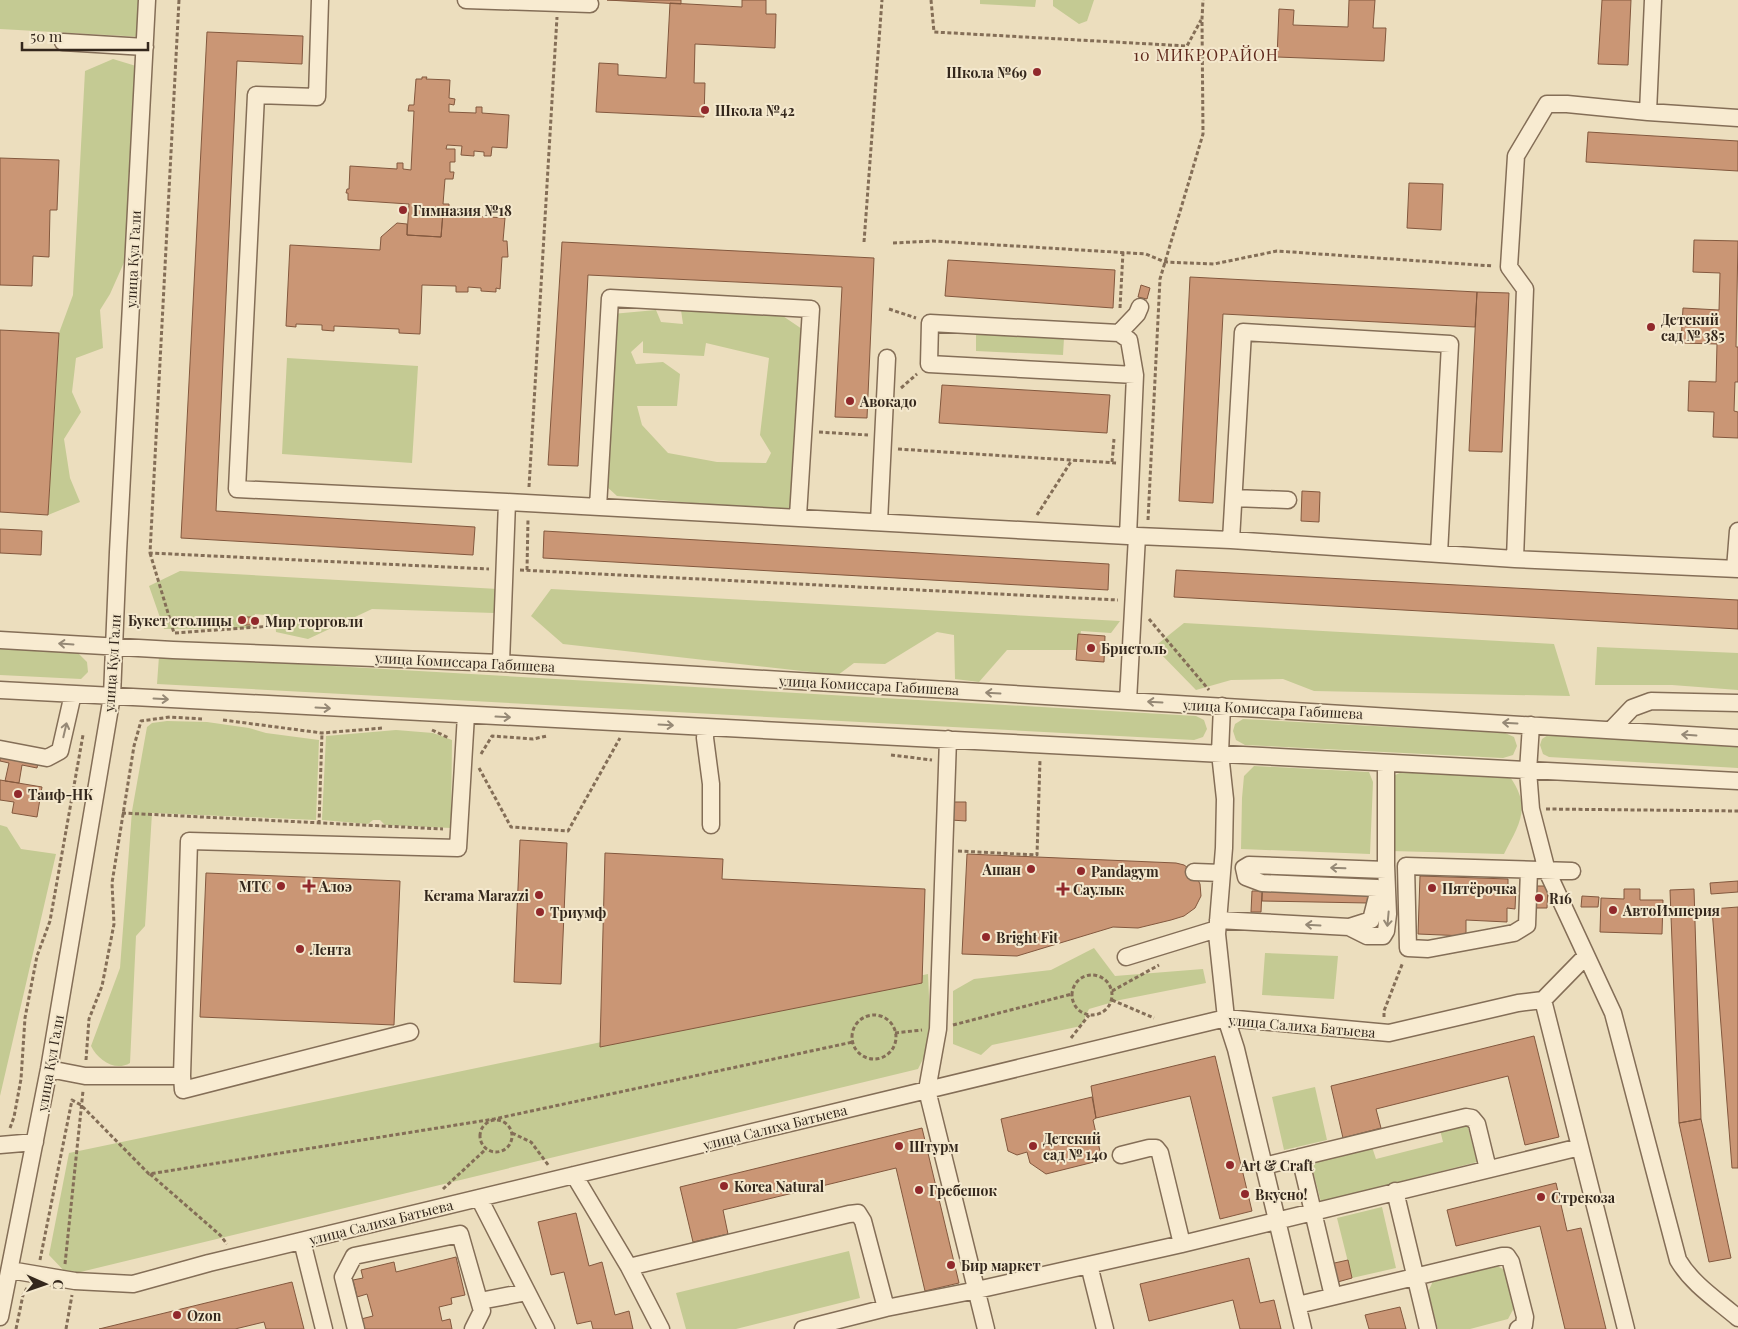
<svg xmlns="http://www.w3.org/2000/svg" width="1738" height="1329" font-family="'Playfair Display',serif">
<rect width="100%" height="100%" fill="#ecdebe"/>
<path fill="#c4ca93" fill-rule="evenodd" d="M0,0H145L143,37L0,29Z
M980,0H1036L1035,7L980,4Z
M1053,0H1094L1087,21L1079,24L1053,6Z
M113,59L136,66L129,169L126,258L110,294L100,310L103,348L76,358L72,392L81,412L64,439L70,478L80,502L48,515L59,333L73,295L85,71Z
M680,303L774,310L802,329L798,513L617,496L605,485L612,314L656,310L661,322L683,324ZM643,341V353L704,356L706,343L769,358L760,435L771,453L766,463L717,462L668,453L642,425L637,406H677L680,374L663,362L636,364L631,352Z
M976,334L1064,338L1063,355L976,351Z
M287,358L418,366L412,463L282,454Z
M180,571L498,589L494,613L372,609L308,639L276,632L275,616L255,614L251,628L164,629L149,586Z
M551,589L1120,621L1111,633L1081,631L1078,650H1007L979,682L955,679L954,635L937,632L885,664L854,663L838,675L563,644L531,616Z
M1184,623L1554,644L1570,696L1314,691L1283,679L1231,680L1196,690L1154,647Z
M1597,647L1738,653V690L1672,685H1595Z
M0,648L78,653L87,662L88,672L81,679L0,675Z
M159,656L1196,716L1204,720L1207,729L1203,737L1194,740L157,684Z
M1243,719L1505,733L1514,737L1517,746L1513,755L1503,758L1245,745L1236,740L1233,731L1235,724Z
M167,721L207,722L249,728L266,733L319,740L316,820L152,813L145,926L136,936L130,1063C115,1072 98,1060 91,1046L120,968L132,811L147,727L152,723Z
M396,730L433,733L452,740L451,828L385,825L380,820H373L368,824L322,820L326,736Z
M1548,735L1738,744V768L1549,757L1543,754L1540,745L1542,739Z
M1254,766L1369,772L1373,782L1370,854L1241,849L1242,798L1244,776Z
M1405,771L1510,777C1532,808 1519,824 1504,854L1391,851L1392,779L1395,775Z
M0,825L7,827L21,849L56,854L0,1096Z
M1094,948L1115,976L1203,969L1206,983L1120,1000L1089,1009L1081,1026L992,1045L981,1055L953,1044V991L974,979L1051,970Z
M1265,953L1338,956L1334,999L1262,995Z
M928,974L931,1043L918,1069L68,1275L49,1255L69,1153Z
M1315,1087L1327,1140L1284,1150L1272,1097Z
M1467,1124L1477,1162L1321,1202L1311,1163L1372,1147L1376,1159L1443,1142L1440,1130Z
M1382,1207L1396,1268L1352,1278L1337,1218Z
M849,1251L860,1298L736,1329H686L676,1293Z
M1493,1264L1505,1270L1515,1306L1508,1319L1470,1329H1438L1428,1292L1434,1279Z"/>
<path fill="#ca9675" stroke="#83583e" d="M607,0H681V4Z
M742,0H766V14H776L775,48L695,44L694,83H705L704,117L596,112L599,63L618,64V75L666,78L670,3L742,7Z
M1349,0H1375L1373,28H1386L1384,61L1277,57L1279,9L1294,10L1293,25L1348,27Z
M1602,0H1631L1628,65L1598,64Z
M207,32L303,36L302,64L237,61L216,511L475,527L473,555L181,538Z
M422,77H427L426,79L450,80L449,98L455,99L454,105L449,104V112L476,113V107H482V113L509,115L507,148L492,147L491,156H484V152L474,151V156L461,155L462,146L447,145L446,149H455V162H450V172H454L453,179H445L443,204H449V210H443L441,237L407,235L409,204L348,200V193H346L347,189H349L350,166L397,169V163H403V169L411,170L414,111H408L409,105H414L416,79H422Z
M1588,132L1738,141V171L1586,162Z
M0,158L59,160L57,210H50L49,257L33,256L32,286L0,285Z
M1409,183L1443,184L1441,230L1407,228Z
M443,214L505,218L503,241H507L508,257H502L500,289L496,288V292L481,291V288L468,287V292H456V286L422,285L420,334L399,333V329L334,326V331L322,330V325L296,324V327L286,326L290,245L380,250L381,237L397,223L407,224V235L441,237Z
M1694,240L1738,241L1736,347H1738V382H1735L1734,411L1738,412V438L1713,437L1714,412L1688,411L1689,381L1716,382L1717,344L1681,343L1683,308L1719,310L1720,273L1693,272Z
M562,242L874,258L867,418L835,417L842,287L588,275L578,466L548,465Z
M948,260L1115,270L1113,308L945,296Z
M1190,277L1477,292L1475,327L1223,314L1213,503L1179,501Z
M1141,285L1150,288L1147,299L1138,297Z
M1477,292L1509,293L1502,452L1469,451Z
M0,330L59,333L48,515L0,512Z
M942,385L1110,395L1107,433L939,423Z
M1302,491L1320,492L1319,522L1301,521Z
M0,529L42,531L41,555L0,553Z
M544,531L1109,564L1108,590L543,558Z
M1176,570L1738,600V629L1174,597Z
M241,617H254V625H241Z
M1078,634L1105,636L1104,662L1076,660Z
M0,742L41,749L37,768L22,765L19,783L5,781L9,763L0,761Z
M0,780L42,787L37,817L12,813L14,802L0,800Z
M952,802H966V821L951,820Z
M520,840L567,843L561,984L514,982Z
M605,853L723,859L722,879L925,889L922,983L600,1047Z
M967,854L1176,863L1184,865L1194,872L1200,884L1201,896L1195,908L1184,916L1171,920L1138,928L1113,927L1017,956L962,954Z
M206,873L400,881L394,1025L200,1017Z
M1263,875L1369,878L1368,903L1262,901Z
M1420,876L1508,879V886L1516,887L1515,909L1507,908V922L1466,920V936L1418,934Z
M1738,881V892L1711,894L1710,883Z
M1537,886H1548L1547,908H1535Z
M1624,889H1640V900H1663L1662,934L1600,932L1601,898L1624,899Z
M1694,889L1701,1119L1679,1123L1670,890Z
M1252,891H1262L1261,912H1251Z
M1582,896L1599,897L1598,907H1581Z
M1738,907V1168H1732L1712,909Z
M1534,1036L1559,1137L1525,1145L1508,1076L1376,1109L1381,1128L1343,1138L1331,1086Z
M1215,1056L1252,1211L1220,1219L1190,1096L1096,1118L1091,1086Z
M1092,1097L1096,1118L1093,1120L1102,1160L1046,1174L1030,1163L1027,1152L1017,1155L1008,1151L1001,1119Z
M1701,1119L1731,1258L1709,1262L1679,1123Z
M922,1128L959,1283L925,1291L896,1168L723,1210L728,1234L693,1242L680,1187Z
M1556,1183L1567,1231L1581,1228L1606,1329H1565L1540,1226L1456,1246L1447,1210Z
M576,1213L589,1266L602,1262L615,1315L629,1311L633,1329H593L591,1321L577,1324L564,1272L551,1275L538,1222Z
M456,1257L465,1295L451,1298L452,1304L439,1307L442,1321L450,1319L452,1329H363L361,1319L373,1316L367,1294L357,1297L353,1280L363,1278L361,1270L394,1262L396,1272Z
M1249,1258L1260,1303L1274,1300L1281,1329H1240L1233,1300L1149,1321L1140,1284Z
M1348,1260L1352,1278L1334,1283L1330,1264Z
M292,1282L304,1329H266L264,1322L235,1329H99Z
M1400,1307L1406,1329H1369L1365,1315Z"/>
<g fill="none" stroke-linecap="round" stroke-linejoin="round">
<defs>
<path id="minor" d="M320,0L317,97L256,95L237,489L507,502
M466,0L590,4
M1653,0L1648,112L1738,118
M63,42L145,47
M1119,333L1137,314L1140,307
M1135,375L1129,340L1119,333L930,323L929,364L1135,375L1128,536H1137
M1234,498L1288,500
M598,507L610,298L811,309L798,516
M879,522L887,358
M1231,540L1243,332L1450,344L1439,554
M1515,559L1525,289L1509,267L1516,156L1547,104H1567L1648,112
M1735,569L1738,531
M0,640L173,650L501,663L1738,738
M501,663L507,502C714,513 921,524 1128,536
M0,690L1738,781
M1128,701L1137,536L1231,540L1515,559L1738,569
M1222,706L1220,753L1225,799L1224,848L1217,934L1226,1018L1236,1049L1303,1329
M1531,725L1528,771L1531,809L1547,871L1613,1013L1678,1260C1692,1284 1717,1300 1738,1318
M706,727L705,738L711,784V825
M1611,730L1632,708L1651,701L1738,703
M948,739L938,1029L927,1090L986,1329
M0,749L47,758L60,751L73,694
M1529,870L1527,925L1514,933L1428,949L1408,948L1406,866L1572,871
M1194,872L1222,873
M1218,920L1349,927L1371,920L1378,893L1377,888L1262,883L1246,877L1244,868L1249,865L1386,870
M1349,927L1367,936H1383L1386,931L1388,914L1386,865V763
M1126,957L1217,929
M1543,1000L1626,1329
M49,1069L85,1076H182L189,841L458,848L466,715
M182,1076L183,1090L410,1032
M0,1145L35,1142
M1121,1155L1149,1148H1156L1160,1153L1182,1244
M1300,1157L1333,1296
M1264,1166L1466,1117L1472,1118L1477,1124L1488,1169
M574,1175L629,1267L661,1329
M1395,1191L1428,1329
M479,1198L546,1329
M302,1241L324,1329
M1089,1265L1105,1329
M629,1267L849,1214L858,1213L863,1221L886,1308
M10,1270L75,1281L133,1284L209,1263L1226,1018L1389,1033L1518,1003L1543,1000L1586,956
M480,1301L527,1292
M1298,1305L1502,1256H1507L1511,1262L1525,1317L1524,1325L1518,1329
M0,1317L49,1069L112,696L118,552L147,0
M356,1329L343,1277L354,1256L460,1234L482,1311L473,1329
M803,1329L886,1308L977,1290L1182,1244L1580,1147"/>
</defs>
<use href="#minor" stroke="#846e57" stroke-width="19"/>
<path stroke="#846e57" stroke-width="3" stroke-dasharray="4 2.5" stroke-linecap="butt" d="M179,0L150,553L489,569
M931,0L934,32L1187,46L1201,20
M864,242L882,0
M893,243L933,241L1146,254L1165,262L1214,264L1277,251L1493,266
M1120,308L1123,252
M889,309L916,318
M901,388L917,374
M819,432L868,435
M898,449L1117,463
M1112,462L1114,439
M529,487L557,17
M1037,515L1072,460
M1148,520L1160,279L1203,134L1202,19L1203,0
M150,553L174,633L272,626
M520,570L1118,600
M527,570L528,519
M1149,619L1209,690
M223,720L322,733L383,728
M432,730L449,738
M481,754L492,736L533,739L547,736
M891,755L932,760
M479,768L511,827L568,831L620,738
M1546,809L1738,811
M122,813L443,829
M319,824L322,733
M958,851L1037,855L1040,760
M1072 995a20 20 0 1 1 40 0a20 20 0 1 1-40 0Z
M1112,991L1159,965
M1112,1000L1154,1018
M852 1037a22 22 0 1 1 44 0a22 22 0 1 1-44 0Z
M1384,1017V1011L1403,962
M953,1025L1072,994
M895,1033L922,1030
M1071,1038L1089,1015
M86,1060L89,1019L102,986L114,924L112,883L134,746L141,721L170,717L202,719
M480 1136a16 16 0 1 1 32 0a16 16 0 1 1-32 0Z
M10,1128L14,1117L21,1079L25,1018L37,956L50,921L83,735
M512,1133L531,1142L549,1166
M150,1174L220,1235L227,1244
M443,1189L486,1149
M40,1260L72,1100L81,1105L149,1174L494,1119L853,1042
M65,1264L83,1091
M16,1329L23,1295L27,1288
M66,1329L72,1295"/>
<use href="#minor" stroke="#f8ebd1" stroke-width="16"/>
</g>
<defs><path id="oneway-shaft" d="M-6 0H5M1.5-3L5.5 0L1.5 3" fill="none" stroke-width="1.6" stroke-linecap="round" stroke-linejoin="round" transform="scale(1.25)"/></defs>
<g stroke="#968976">
<use href="#oneway-shaft" transform="translate(66 644) rotate(-176)"/>
<use href="#oneway-shaft" transform="translate(993 693) rotate(-177)"/>
<use href="#oneway-shaft" transform="translate(161 699) rotate(3)"/>
<use href="#oneway-shaft" transform="translate(1155 702) rotate(-177)"/>
<use href="#oneway-shaft" transform="translate(323 708) rotate(3)"/>
<use href="#oneway-shaft" transform="translate(503 717) rotate(3)"/>
<use href="#oneway-shaft" transform="translate(1510 723) rotate(-177)"/>
<use href="#oneway-shaft" transform="translate(666 725) rotate(3)"/>
<use href="#oneway-shaft" transform="translate(65 730) rotate(-77)"/>
<use href="#oneway-shaft" transform="translate(1689 735) rotate(-176)"/>
<use href="#oneway-shaft" transform="translate(1338 868) rotate(-178)"/>
<use href="#oneway-shaft" transform="translate(1388 919) rotate(95)"/>
<use href="#oneway-shaft" transform="translate(1313 925) rotate(-177)"/>
</g>
<g fill="#91292c" stroke="#f4e8cd" stroke-width="2">
<circle cx="1037" cy="72" r="5"/>
<circle cx="705" cy="110" r="5"/>
<circle cx="403" cy="210" r="5"/>
<circle cx="1651" cy="327" r="5"/>
<circle cx="850" cy="401" r="5"/>
<circle cx="242" cy="620" r="5"/>
<circle cx="255" cy="621" r="5"/>
<circle cx="1091" cy="648" r="5"/>
<circle cx="18" cy="794" r="5"/>
<circle cx="1031" cy="869" r="5"/>
<circle cx="1081" cy="871" r="5"/>
<circle cx="281" cy="886" r="5"/>
<path d="M306.5 878.5h5v5h5v5h-5v5h-5v-5h-5v-5h5z"/>
<circle cx="1432" cy="888" r="5"/>
<path d="M1060.5 881.5h5v5h5v5h-5v5h-5v-5h-5v-5h5z"/>
<circle cx="539" cy="895" r="5"/>
<circle cx="1539" cy="898" r="5"/>
<circle cx="1613" cy="910" r="5"/>
<circle cx="540" cy="912" r="5"/>
<circle cx="986" cy="937" r="5"/>
<circle cx="300" cy="949" r="5"/>
<circle cx="899" cy="1146" r="5"/>
<circle cx="1033" cy="1146" r="5"/>
<circle cx="1230" cy="1165" r="5"/>
<circle cx="724" cy="1186" r="5"/>
<circle cx="919" cy="1190" r="5"/>
<circle cx="1245" cy="1194" r="5"/>
<circle cx="1541" cy="1197" r="5"/>
<circle cx="951" cy="1265" r="5"/>
<circle cx="177" cy="1315" r="5"/>
</g>
<g text-anchor="middle" dominant-baseline="central" stroke-width="4" stroke-linejoin="round" paint-order="stroke">
<g font-size="14" font-weight="bold" fill="#34271c" stroke="#f4e8cd" text-anchor="start">
<text x="1027" y="72" text-anchor="end">Школа №69</text>
<text x="715" y="110">Школа №42</text>
<text x="413" y="210">Гимназия №18</text>
<text x="1661" y="319">Детский<tspan x="1661" dy="16">сад № 385</tspan></text>
<text x="860" y="401">Авокадо</text>
<text x="232" y="620" text-anchor="end">Букет столицы</text>
<text x="265" y="621">Мир торговли</text>
<text x="1101" y="648">Бристоль</text>
<text x="28" y="794">Таиф-НК</text>
<text x="1021" y="869" text-anchor="end">Ашан</text>
<text x="1091" y="871">Pandagym</text>
<text x="271" y="886" text-anchor="end">МТС</text>
<text x="319" y="886">Алоэ</text>
<text x="1442" y="888">Пятёрочка</text>
<text x="1073" y="889">Саулык</text>
<text x="529" y="895" text-anchor="end">Kerama Marazzi</text>
<text x="1549" y="898">R16</text>
<text x="1623" y="910">АвтоИмперия</text>
<text x="550" y="912">Триумф</text>
<text x="996" y="937">Bright Fit</text>
<text x="310" y="949">Лента</text>
<text x="1043" y="1138">Детский<tspan x="1043" dy="16">сад № 140</tspan></text>
<text x="909" y="1146">Штурм</text>
<text x="1240" y="1165">Art &amp; Craft</text>
<text x="734" y="1186">Korea Natural</text>
<text x="929" y="1190">Гребешок</text>
<text x="1255" y="1194">Вкусно!</text>
<text x="1551" y="1197">Стрекоза</text>
<text x="961" y="1265">Бир маркет</text>
<text x="187" y="1315">Ozon</text>
</g>
<g font-size="14" fill="#34271c" stroke="#f4e8cd">
<text transform="translate(133 259) rotate(-87)">улица Кул Гали</text>
<text transform="translate(465 662) rotate(3)">улица Комиссара Габишева</text>
<text transform="translate(112 663) rotate(-86)">улица Кул Гали</text>
<text transform="translate(869 685) rotate(3)">улица Комиссара Габишева</text>
<text transform="translate(1273 709) rotate(3)">улица Комиссара Габишева</text>
<text transform="translate(1302 1026) rotate(5)">улица Салиха Батыева</text>
<text transform="translate(50 1063) rotate(-80)">улица Кул Гали</text>
<text transform="translate(775 1127) rotate(-14)">улица Салиха Батыева</text>
<text transform="translate(381 1222) rotate(-14)">улица Салиха Батыева</text>
</g>
<g font-size="16" letter-spacing="1" fill="#5f291c" stroke="#f4e8cd">
<text x="1206" y="54">10 МИКРОРАЙОН</text>
</g>
</g>
<g transform="translate(45 1284) rotate(92)" stroke="#f4e8cd" stroke-width="4" paint-order="stroke">
<path d="M0-4L9 19L0 12L-9 19Z" fill="#34271c"/>
<text y="-8" font-size="14" font-weight="bold" text-anchor="middle" fill="#34271c">С</text>
</g>
<path d="M22 42v8h126v-8" fill="none" stroke="#34271c" stroke-width="2.5"/>
<text x="30" y="42" font-size="15" fill="#34271c" stroke="#f4e8cd" stroke-width="4" paint-order="stroke">50 m</text>
</svg>
